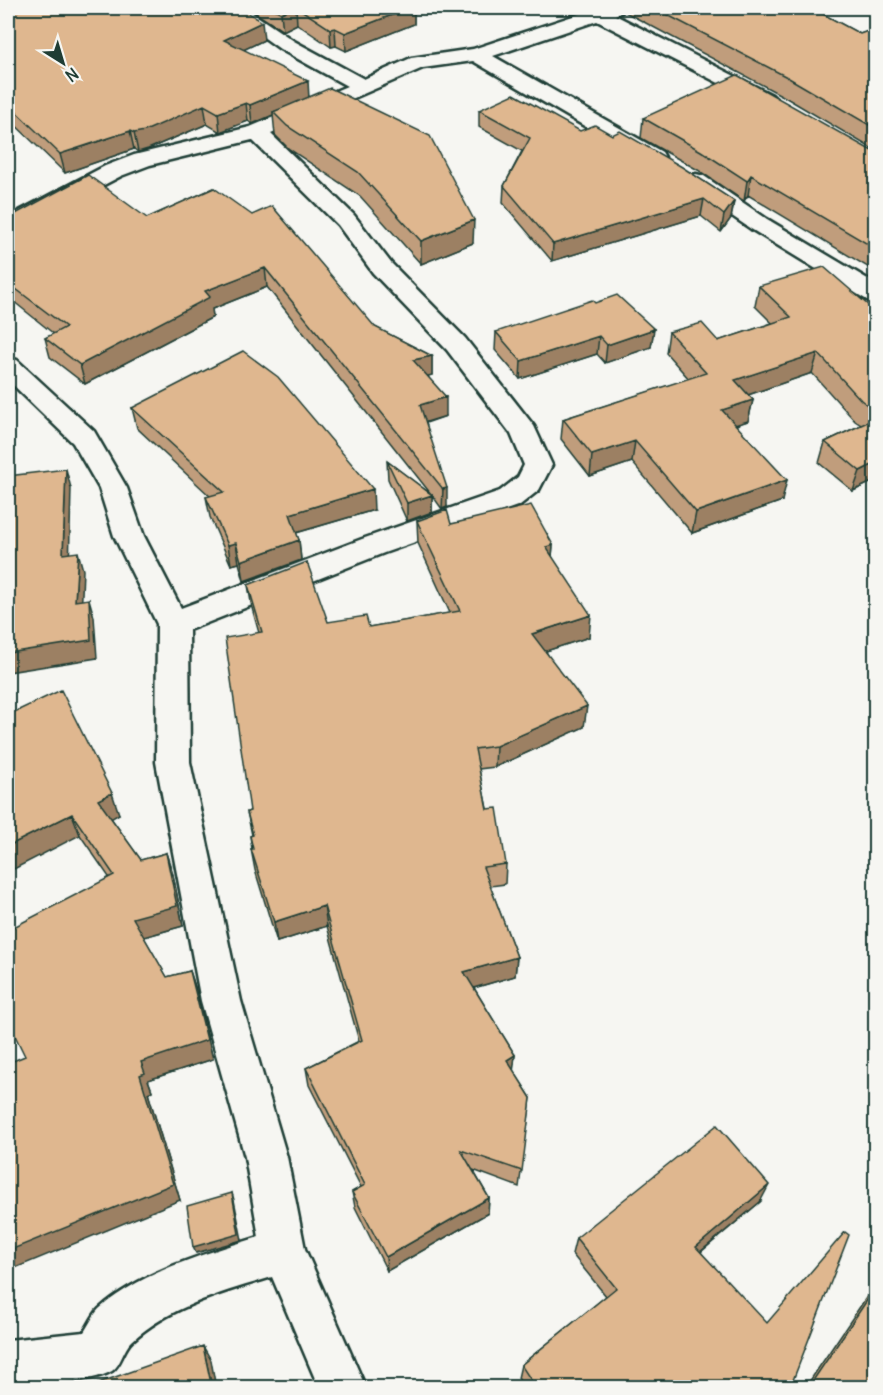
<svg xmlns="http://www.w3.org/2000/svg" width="883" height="1395" font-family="Delius,sans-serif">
<rect width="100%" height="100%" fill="#f6f6f2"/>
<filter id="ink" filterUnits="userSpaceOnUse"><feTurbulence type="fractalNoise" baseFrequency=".0167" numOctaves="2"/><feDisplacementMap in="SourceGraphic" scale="12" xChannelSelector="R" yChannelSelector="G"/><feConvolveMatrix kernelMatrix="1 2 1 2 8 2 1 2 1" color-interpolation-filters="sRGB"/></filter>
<g filter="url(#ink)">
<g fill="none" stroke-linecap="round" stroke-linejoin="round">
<defs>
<path id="minor" d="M223,8H245L294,41L364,79L411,58L473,49L582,13L578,8H624L622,12L615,15L772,95L776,99L772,103H758L597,21L493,56L662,152L665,157L662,162H646L473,61L423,68L271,134L354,215L391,263L465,338L534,426L552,465L539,490L520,505L384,553L189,630L190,762L241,1001L287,1157L305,1249L366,1388H319L272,1277C224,1292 170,1306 132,1341C123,1349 121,1365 112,1371C93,1383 32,1384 8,1386V1340L84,1332C89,1325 93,1315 99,1309C140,1272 207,1253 259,1237L245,1157L201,1001L156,762L157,624L114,536L99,488L73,443L8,380V358L17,360L94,431L127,488L144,536L181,608L362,539L500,491L518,477L524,465L511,434L447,350L373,273L338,225L252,140L150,165L121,176L16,231L8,233V217L105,166L134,155L250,127L347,86L280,49Z
M696,174L704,176L767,219L876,284V302L867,300L751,229L688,186L685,181L688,176Z"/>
</defs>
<use href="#minor" stroke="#1f3d34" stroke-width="5"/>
<use href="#minor" fill="#f6f6f2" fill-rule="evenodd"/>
</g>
<path fill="#c09d7b" stroke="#1f3d34" stroke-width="1.5" d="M8,8L264,40L243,50L309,96L473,243L421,264L360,196L289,149L275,135L273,115L252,124L248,121L220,132L207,124L148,149L138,152L134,149L65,173L8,118Z
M248,8H414V24L346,51L336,46L331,47L297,24L283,31Z
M625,8H812L860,34L876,28V151L783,96L625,12Z
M479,110L580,131L612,135L734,201L731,218L721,232L701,216L552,261L503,203L504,186L522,151L479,127Z
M643,118L876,152V272L748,195L744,201L698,170L641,138Z
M214,188L375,327L432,356V375L428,376L446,416L426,423L447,507L442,509L432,495V512L407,521L388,479L387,461L431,494L267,287L212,309L213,317L85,384L50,357L45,338L54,334L8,297V218H147Z
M759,286L876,312V484L872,482L853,491L819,463L825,442L861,425L855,421L812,373L748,395L753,400L748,421L736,425L782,501L692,533L632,462L590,476L561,439L563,419L689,379L666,353L669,332L718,341L772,323L755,306Z
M654,329L651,347L605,363L597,354L520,379L495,350L496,332Z
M132,408L374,510L296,533L299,540L301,560L244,581L239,563L231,565L210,517L206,497L210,496L137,428Z
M417,521L451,524L553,545L552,556L589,637L546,651L584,727L495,767L479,769L487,809L506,864L505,884L490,886L517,957L515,976L474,988L515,1055L513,1070L531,1098L519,1187L473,1170L489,1198L488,1213L387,1271L355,1207L352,1192L361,1187L309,1085L306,1068L359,1041L327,926L277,942L255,870L251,849H252L250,836L252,835L247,812L250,811L259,633L252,608L248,585L328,622L369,627L450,613L418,543Z
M8,715L119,814L111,818L141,860L166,853L173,875L183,926L144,937L167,977L190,971L196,990L213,1059L148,1080L152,1091L148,1093L180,1200L25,1056L109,877L80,835Z
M760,1202L701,1252L790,1388H525L518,1378L521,1365L606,1296L572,1254L576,1238Z
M876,1283V1388H805Z"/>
<path fill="#9c8064" stroke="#1f3d34" stroke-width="1.5" d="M8,8H40L8,16Z
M292,8H296L297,24L283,31L281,13Z
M410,8H414V24L346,51L345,33Z
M262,22L264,40L226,58L224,40Z
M335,28L336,46L331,47L330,29Z
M308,81L309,99L273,112V115L252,124L250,105Z
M246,103L248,121L220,132L218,113Z
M204,105L207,124L148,149L138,152L134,133Z
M130,131L134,149L65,173L60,154Z
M751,175L748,195L744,201L747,181Z
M704,199L701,216L552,261L553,244Z
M734,201L731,218L721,232L724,215Z
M474,220L473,243L421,264V241Z
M265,268L267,287L212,309L213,317L85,384L80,365L205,291Z
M654,329L651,347L605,363L607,345Z
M599,336L597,354L520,379L521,361Z
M818,353L812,373L730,401L735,380Z
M432,356V375L414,380L413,360Z
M446,397V416L420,424V405Z
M753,400L748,421L718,430L722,410Z
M635,441L632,462L590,476L592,455Z
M876,463V471L872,482L853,491L860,471Z
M66,469L71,488L69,572L63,554Z
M787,480L782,501L692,533L696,512Z
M447,488V507L442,509L443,489Z
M373,489L374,510L292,534L290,514Z
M432,495V512L407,521V503Z
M299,540L301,560L244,581L241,561Z
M236,543L239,563L231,565L228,545Z
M553,545L551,568L546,547Z
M78,552L83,570L81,619L75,601Z
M89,599L94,617L97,658L8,672V653Z
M591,615L589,637L531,656L532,634Z
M587,706L584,727L495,767L496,746Z
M112,793L119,814L106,822L98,800Z
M72,814L80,835L8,872V846Z
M166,853L173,875L183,926L140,938L133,918Z
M324,906L327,926L277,942L274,922Z
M517,957L515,976L463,991L464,972Z
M190,971L196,990L213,1059L148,1080L152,1091L148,1093L180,1200L8,1271V1251L141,1062Z
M515,1055L513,1073L507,1060Z
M769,1185L760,1202L688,1262L696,1247Z
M232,1193L234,1200L242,1240L196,1253L193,1247Z
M489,1198L488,1213L387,1271L386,1257Z
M203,1346L211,1360L216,1388H212Z"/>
<path fill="#dfb78f" stroke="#1f3d34" stroke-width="1.5" d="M29,8H241L262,22L224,40L308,81L250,105L246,103L218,113L204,105L145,131L134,133L130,131L60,154L8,104V13Z
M273,8H292L281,13Z
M298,8H410L345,33L335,28L330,29Z
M654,8H812L860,34L876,28V129L787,77Z
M737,75L872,151L876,152V249L751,175L747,181L701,151L643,118Z
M330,88L430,136L474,220L421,241L358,172L287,126L273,112Z
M514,94L580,131L595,125L612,135L620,131L682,167L734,201L724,215L704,199L553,244L504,186L530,138L479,110Z
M88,175L147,218L214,188L252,215L272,206L375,327L432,356L413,360L446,397L420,405L447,488L443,489L265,268L205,291L210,297L80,365L45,338L66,327L8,283V258H9L8,257V218Z
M824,267L876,312V412L861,400L818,353L735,380L753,400L722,410L787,480L696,512L635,441L592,455L563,419L706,373L669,332L702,323L718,341L791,317L759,286Z
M617,295L654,329L607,345L599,336L521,361L496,332L592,300L595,303Z
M243,351L278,377L373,489L290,514L299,540L241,561L236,543L228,545L206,497L224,492L132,408Z
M876,418V463L860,471L825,442Z
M387,461L432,495L407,503Z
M66,469L63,554L78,552L75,601L89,599L91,640L8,653V476Z
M531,505L553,545L546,547L591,615L532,634L587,706L496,746L475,749L487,809L497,808L506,864L483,867L517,957L464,972L515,1055L507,1060L531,1098L522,1171L461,1150L489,1198L386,1257L352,1192L365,1185L306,1068L362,1040L324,906L274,922L251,849H253L250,836L253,835L247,812L250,811L225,638L262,632L248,585L307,562L328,622L366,616L369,627L460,611L417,521L447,510L451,524Z
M61,690L112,793L98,800L141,860L166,853L177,906L133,918L167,977L190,971L207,1040L141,1062L145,1073L140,1075L173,1184L8,1251V1063L25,1056L8,1021V930L114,875L72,814L8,846V715Z
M717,1125L769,1185L696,1247L767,1323L845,1232L849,1235L790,1388H536L521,1365L616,1288L576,1238Z
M232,1193L239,1234L193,1247L187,1206Z
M876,1287V1388H808Z
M203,1346L212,1388H84Z"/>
</g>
<rect width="883" height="1395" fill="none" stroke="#f6f6f2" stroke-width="30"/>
<rect x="15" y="15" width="853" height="1365" fill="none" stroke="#1f3d34" stroke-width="2" filter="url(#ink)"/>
<g transform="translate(63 63) rotate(143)" stroke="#f6f6f2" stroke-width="4.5" paint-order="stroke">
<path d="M0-4.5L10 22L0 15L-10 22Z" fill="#1f3d34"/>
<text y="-9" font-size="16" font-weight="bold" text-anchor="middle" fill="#1f3d34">N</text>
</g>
</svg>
